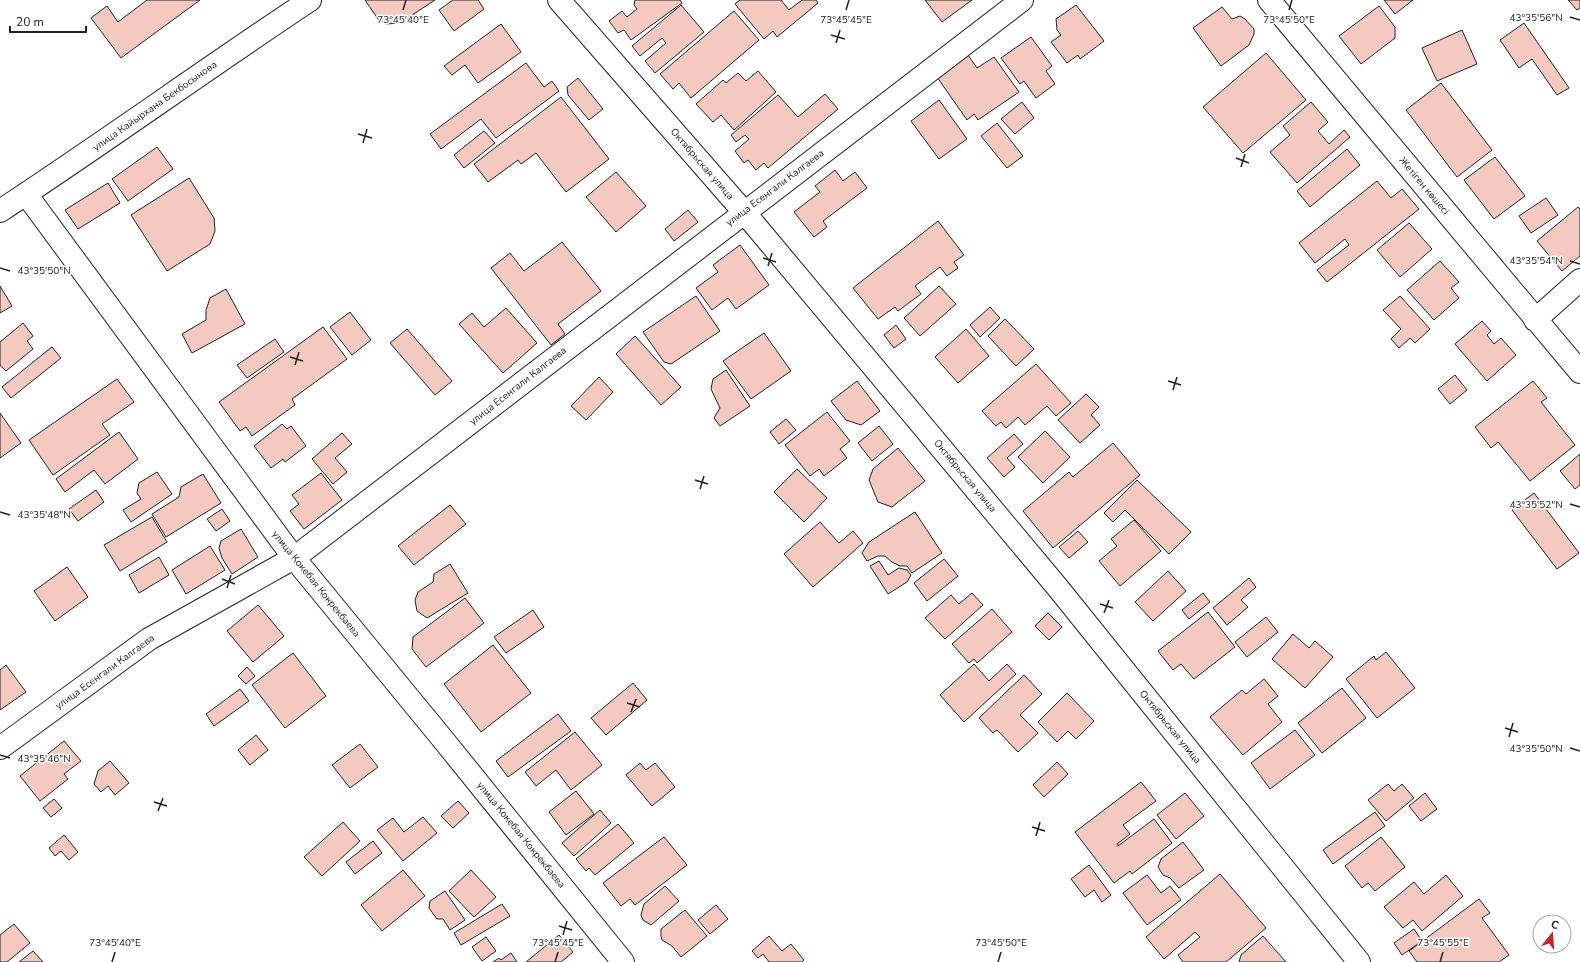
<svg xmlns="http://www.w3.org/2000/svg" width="1580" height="962" font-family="'Nunito Sans',sans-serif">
<rect width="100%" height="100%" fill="#fff"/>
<path fill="#f3c9c0" stroke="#222" d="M147,0H200L121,58L91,18L107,6L118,22Z
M365,0H435L400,23L386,24L378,19Z
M453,0H478L484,9L454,31L439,10Z
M635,0H680L682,3L631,40L624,30L618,33L609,21L622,11L627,17L637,9L634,5Z
M740,0H781L789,10L802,0H816L818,3L777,37L773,31L764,39L735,4Z
M925,0H972L942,22Z
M1384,0H1413L1395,14Z
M1568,0H1580V8L1577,10Z
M681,5L704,32L655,73L645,61L666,43L662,38L640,56L632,46Z
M1076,5L1104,41L1080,59L1078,55L1067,63L1051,42L1061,35L1057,30L1056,19Z
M1379,6L1395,27V38L1361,64L1339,36Z
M1222,7L1232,19L1240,16L1245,19L1254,29V34L1249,45L1221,66L1193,28Z
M734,11L759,40L691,98L679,83L673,89L660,74Z
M1524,23L1569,88L1557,95L1532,59L1519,68L1500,40Z
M501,24L521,52L478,83L465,65L452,75L444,66Z
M1462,30L1477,64L1437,81L1422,48Z
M1031,37L1052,66L1046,71L1055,84L1036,98L1024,81L1020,84L1001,58Z
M1266,53L1306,100L1243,153L1203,107Z
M968,55L977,68L994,57L1019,92L978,120L974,114L967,120L937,77Z
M526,63L544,87L552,81L559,91L496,138L481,119L441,149L430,134Z
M758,71L776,92L734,130L721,115L713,122L696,104L723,80L726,83L738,73L746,81Z
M578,78L603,109L589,120L568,95L567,87Z
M1441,83L1492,150L1457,177L1406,110Z
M825,94L838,109L768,168L764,163L756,170L748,160L744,163L735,151L749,139L745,135L736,142L731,135L778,95L798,117Z
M561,97L609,159L566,192L536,153L521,164L518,160L488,182L474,164Z
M939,100L967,139L939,159L911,121Z
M1022,102L1034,118L1015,134L1001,119Z
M1311,102L1328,122L1318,131L1329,144L1344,130L1350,137L1297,183L1270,152L1290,135L1283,126Z
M997,123L1023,156L1007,168L981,136Z
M484,131L495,143L464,168L454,155Z
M157,147L173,169L128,201L112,179Z
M1347,149L1360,165L1310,207L1297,191Z
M1495,157L1525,196L1494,219L1464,180Z
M835,170L843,181L855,172L867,188L823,221L827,227L814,237L794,212L820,192L815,186Z
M616,172L646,206L616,232L586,197Z
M189,178L214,218L215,231L210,244L167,271L131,215Z
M1377,181L1391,198L1402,189L1419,209L1327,282L1317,270L1349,245L1345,239L1315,263L1299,243Z
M108,183L120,203L78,229L65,210Z
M1546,198L1558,215L1531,233L1519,216Z
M1578,207L1580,209V256L1562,271L1537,241Z
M688,210L698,222L674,241L665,229Z
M938,221L964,255L954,262L958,268L947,276L940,267L915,286L921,294L898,311L895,307L878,319L853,288Z
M1409,223L1432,249L1400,277L1377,250Z
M562,242L601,291L558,324L565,334L551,345L491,268L510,253L524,271Z
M740,245L769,285L736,309L728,298L712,310L696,288L718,272L713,265Z
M1440,261L1459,282L1451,288L1459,298L1434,320L1407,290Z
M0,286L12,306L0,313Z
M939,286L956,304L920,336L904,318Z
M226,289L245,324L192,353L182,334L206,320V310L210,298Z
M696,296L720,331L671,364L664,362L643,332Z
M1400,296L1430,329L1415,343L1410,338L1399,348L1391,339L1401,329L1383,310Z
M990,307L1000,318L980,337L970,325Z
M506,308L537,343L503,373L459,324L472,313L484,327Z
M350,312L371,340L352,355L330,327Z
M1005,319L1034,349L1016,366L988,336Z
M1482,321L1491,331L1487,335L1494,344L1501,338L1516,355L1487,381L1455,344Z
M23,323L33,336L27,341L33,349L6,371L0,365V342Z
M896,325L906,339L894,348L884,335Z
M323,327L347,359L292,399L295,405L252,436L246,427L240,431L219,402Z
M407,329L452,381L435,395L390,343Z
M966,329L989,356L958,383L935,357Z
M764,333L791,371L751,399L723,361Z
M635,336L681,387L661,405L616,354Z
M275,339L284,352L247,378L237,365Z
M52,347L61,358L11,398L2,387Z
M1036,364L1071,403L1056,416L1047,406L1025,425L1018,417L1006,428L1001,422L996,426L982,411Z
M726,370L750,406L720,426L714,418L720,408L711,389L713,379Z
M1455,375L1467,390L1450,404L1438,389Z
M599,377L613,392L586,420L571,406Z
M117,379L134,402L102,424L110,435L53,475L29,440Z
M857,381L880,411L861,425L846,420L831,401Z
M1533,381L1547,398L1541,402L1575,445L1530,481L1498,442L1491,448L1475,427Z
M1086,394L1099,407L1091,415L1100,425L1080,443L1058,420Z
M827,412L850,441L840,449L847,458L824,476L819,469L810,476L785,445Z
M0,413L21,443L0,458Z
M786,419L796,430L779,444L770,432Z
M282,424L287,429L291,426L306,446L285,462L283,459L271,468L254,446Z
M879,426L893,444L872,461L858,443Z
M1045,431L1070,457L1043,483L1018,457Z
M119,432L138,459L105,484L94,470L65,492L56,479Z
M342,433L352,444L335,458L347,472L333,484L312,459Z
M1014,434L1023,444L1007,458L1015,467L1004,477L987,458Z
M1113,443L1140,475L1053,548L1023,511L1069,472L1073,477Z
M898,448L925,481L892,507L878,502L869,480L873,469Z
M1580,454V485L1575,489L1560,471Z
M797,469L827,498L804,522L774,492Z
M157,472L172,494L131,522L123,510L141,499L137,493L139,483Z
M321,473L342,500L304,529L290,511L299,504L292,495Z
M203,474L221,503L166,537L152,514L179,497L181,487Z
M1137,480L1191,532L1169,554L1125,510L1113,522L1104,513Z
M96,490L104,502L78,521L69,509Z
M1534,493L1579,553L1557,569L1512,510Z
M450,505L466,524L414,565L398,546Z
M222,509L230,521L216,531L207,519Z
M915,512L942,553L912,573L907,566H900L892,562L885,556H878L867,561L862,553L869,542Z
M152,517L167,542L120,571L104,545Z
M1134,520L1161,551L1120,586L1099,561L1117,546L1111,539Z
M820,522L839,543L853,531L863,543L813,587L784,554Z
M241,529L258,557L232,574L222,558L219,548L221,541Z
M1078,531L1088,542L1069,558L1059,547Z
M210,546L225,570L186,594L172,570Z
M159,557L169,575L139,593L129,575Z
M944,559L958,576L927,601L914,583Z
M879,561L888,575L899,568L907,570L911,575L907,582L888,594L870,566Z
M450,564L468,593L427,618L417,611L415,600L418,592L433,582L434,574Z
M67,567L88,597L55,621L34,591Z
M1168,571L1186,591L1153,621L1135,602Z
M1249,578L1256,587L1241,600L1248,607L1227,625L1213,608Z
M972,593L983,605L945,639L925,618L951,595L959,604Z
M1203,593L1210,602L1189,619L1182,610Z
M465,598L484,623L426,667L412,649L413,637Z
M258,605L284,636L253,662L227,631Z
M992,609L1012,632L977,663L974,659L969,663L952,644Z
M533,610L544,627L506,653L494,637Z
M1208,612L1235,647L1194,679L1181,664L1173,670L1158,651Z
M1048,613L1062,627L1049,640L1035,626Z
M1266,617L1278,632L1247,657L1235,642Z
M1293,634L1309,648L1315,641L1333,657L1305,688L1272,659Z
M493,645L531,693L481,732L444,684Z
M1386,652L1415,688L1377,718L1346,679L1374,656L1376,660Z
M293,653L326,696L285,728L252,685Z
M974,664L989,681L1007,664L1016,674L964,722L940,695Z
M6,665L26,692L0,710V670Z
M247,667L255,676L246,684L238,676Z
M1024,675L1042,694L1020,715L1038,733L1018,752L997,730L993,733L979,718Z
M1264,679L1278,696L1268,704L1282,722L1243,755L1210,717L1242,690L1246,694Z
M633,683L647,700L606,735L591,718Z
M1342,688L1366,718L1322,753L1298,723Z
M240,689L249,701L214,726L206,714Z
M1067,693L1094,721L1076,739L1068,731L1057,742L1038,722Z
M558,714L571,731L508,777L496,761Z
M1295,730L1315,755L1270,789L1251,763Z
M575,732L602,765L571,790L556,770L536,786L525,772Z
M256,735L268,750L250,765L238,750Z
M64,741L81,761L64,774L68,779L40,801L20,776Z
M360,744L378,767L350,788L332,765Z
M110,761L129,783L115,795L108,786L101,792L94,784L98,771Z
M1057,762L1068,774L1044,797L1033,785Z
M640,763L646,770L655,763L675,787L652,806L626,775Z
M1141,782L1156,801L1123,825L1130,834L1117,844L1118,846L1154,819L1172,843L1132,874L1130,871L1114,883L1075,832Z
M1388,784L1394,791L1402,784L1414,798L1386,821L1368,800Z
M576,791L594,814L566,835L549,812Z
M1185,793L1204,816L1176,839L1157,815Z
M1425,793L1437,809L1421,821L1409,806Z
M54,799L62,808L51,817L43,808Z
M458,801L469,813L453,828L441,816Z
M600,810L611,823L574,856L562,843Z
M1375,812L1385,826L1333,864L1323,850Z
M423,817L437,833L403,861L377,830L393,818L404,832Z
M343,822L360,841L322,876L304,857Z
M618,824L634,843L595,875L589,868L586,871L576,859Z
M64,835L78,852L69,860L61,851L55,856L49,848Z
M664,837L687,865L635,905L630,899L621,906L603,883Z
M1381,837L1405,867L1375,891L1368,883L1362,888L1345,866Z
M373,841L382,853L355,874L346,862Z
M1183,842L1204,870L1179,888L1170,878L1163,875L1158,867L1161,859Z
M1089,865L1111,895L1102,902L1094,890L1085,897L1071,879Z
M403,870L425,896L382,931L361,905Z
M471,870L496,897L474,917L449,891Z
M1220,874L1266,928L1226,962H1183L1178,955L1200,937L1195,932L1164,959L1146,937Z
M1147,875L1161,893L1170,886L1181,900L1147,925L1123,893Z
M1446,875L1463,896L1422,931L1413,920L1403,928L1384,907L1414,882L1424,894Z
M665,886L679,901L651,925L643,920L641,915L644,904Z
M445,891L465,920L450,930L443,919H437L429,908L430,901Z
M1479,899L1490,913L1482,918L1509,955L1499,962H1417L1409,951Z
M502,904L510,916L461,945L454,933Z
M716,905L728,919L710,934L698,920Z
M685,910L707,936L681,957L672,946L662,940L661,936V929Z
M14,924L30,943L7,962H0V935Z
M1414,929L1422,941L1402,955L1394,943Z
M559,935L573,952L561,962H526Z
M769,936L782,951L791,944L804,960L802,962H769L763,954L758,958L752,951Z
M1263,936L1286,962H1239L1241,955Z
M486,937L496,951L482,961L472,947Z
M33,951L43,962H19Z
M511,953L517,962H493L499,958L501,960Z"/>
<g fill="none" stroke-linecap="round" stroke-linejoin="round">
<defs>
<path id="street" d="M559,0L744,212L1058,588L1359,962
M1269,0L1580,372
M26,194L294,558L441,737L623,962
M1535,320L1580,280
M0,748L149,639L294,558L1022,0"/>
<path id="secondary" d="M0,211C105,142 206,69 310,0"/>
</defs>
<use href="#street" stroke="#222" stroke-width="24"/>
<use href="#secondary" stroke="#222" stroke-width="24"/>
<use href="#street" stroke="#fff" stroke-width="22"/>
<use href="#secondary" stroke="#fff" stroke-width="22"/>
</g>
<path fill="none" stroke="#222" stroke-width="1.5" d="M403,10L406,0M846,10L849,0M1289,10L1292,0M1570,17L1580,20M831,35L845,39M836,43L840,30M358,134L372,138M363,143L367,129M1236,158L1249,163M1241,167L1245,154M763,258L776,262M1570,261L1580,264M768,266L772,253M0,268L10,271M290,357L303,361M295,365L299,352M1168,381L1181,385M1173,390L1177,377M695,480L708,484M700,489L704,476M1570,504L1580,507M0,512L10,515M222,579L235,584M227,588L231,575M1100,604L1113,608M1104,613L1109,600M627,703L640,707M631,712L636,699M1505,728L1518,732M1509,737L1513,723M1570,748L1580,751M0,755L10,758M154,802L167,806M158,811L163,798M1032,827L1045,831M1036,836L1040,822M559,926L572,930M563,935L567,921M112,962L115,952M555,962L558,952M998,962L1001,952M1440,962L1443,952"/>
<g text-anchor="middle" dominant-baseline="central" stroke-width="3" stroke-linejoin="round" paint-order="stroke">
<g font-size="10" fill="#222" stroke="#fff">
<text transform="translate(155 106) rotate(-35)">улица Кайырхана Бекбосынова</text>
<text transform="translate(702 164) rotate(49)">Октябрьская улица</text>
<text transform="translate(1424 186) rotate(50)">Жетіген көшесі</text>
<text transform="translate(775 188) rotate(-37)">улица Есенгали Калгаева</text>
<text transform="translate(518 386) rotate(-38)">улица Есенгали Калгаева</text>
<text transform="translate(965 476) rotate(50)">Октябрьская улица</text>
<text transform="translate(316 584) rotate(51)">улица Кокебая Кокрекбаева</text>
<text transform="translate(105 672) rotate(-36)">улица Есенгали Калгаева</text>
<text transform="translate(1170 727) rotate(51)">Октябрьская улица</text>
<text transform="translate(521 835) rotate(51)">улица Кокебая Кокрекбаева</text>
</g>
</g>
<g font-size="10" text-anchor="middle" fill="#222" stroke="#fff" stroke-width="3" stroke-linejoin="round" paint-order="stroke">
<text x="1536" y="21">43°35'56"N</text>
<text x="403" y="23">73°45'40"E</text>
<text x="846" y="23">73°45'45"E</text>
<text x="1289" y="23">73°45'50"E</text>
<text x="1536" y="264">43°35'54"N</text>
<text x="44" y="274">43°35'50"N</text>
<text x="1536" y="508">43°35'52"N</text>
<text x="44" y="518">43°35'48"N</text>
<text x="1536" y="752">43°35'50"N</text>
<text x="44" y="762">43°35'46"N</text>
<text x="115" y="946">73°45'40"E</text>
<text x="558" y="946">73°45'45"E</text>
<text x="1001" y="946">73°45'50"E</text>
<text x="1443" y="946">73°45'55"E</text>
</g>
<g transform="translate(1552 934) rotate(17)"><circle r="19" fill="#ffffff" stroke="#a7a7a7"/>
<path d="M0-3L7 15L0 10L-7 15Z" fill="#c62828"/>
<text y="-6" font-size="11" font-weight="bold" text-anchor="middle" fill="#222222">С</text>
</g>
<path d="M10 26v6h76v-6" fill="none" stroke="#222222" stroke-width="2"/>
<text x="16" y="26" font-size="12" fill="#222222" stroke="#ffffff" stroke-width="3" paint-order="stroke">20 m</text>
</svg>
